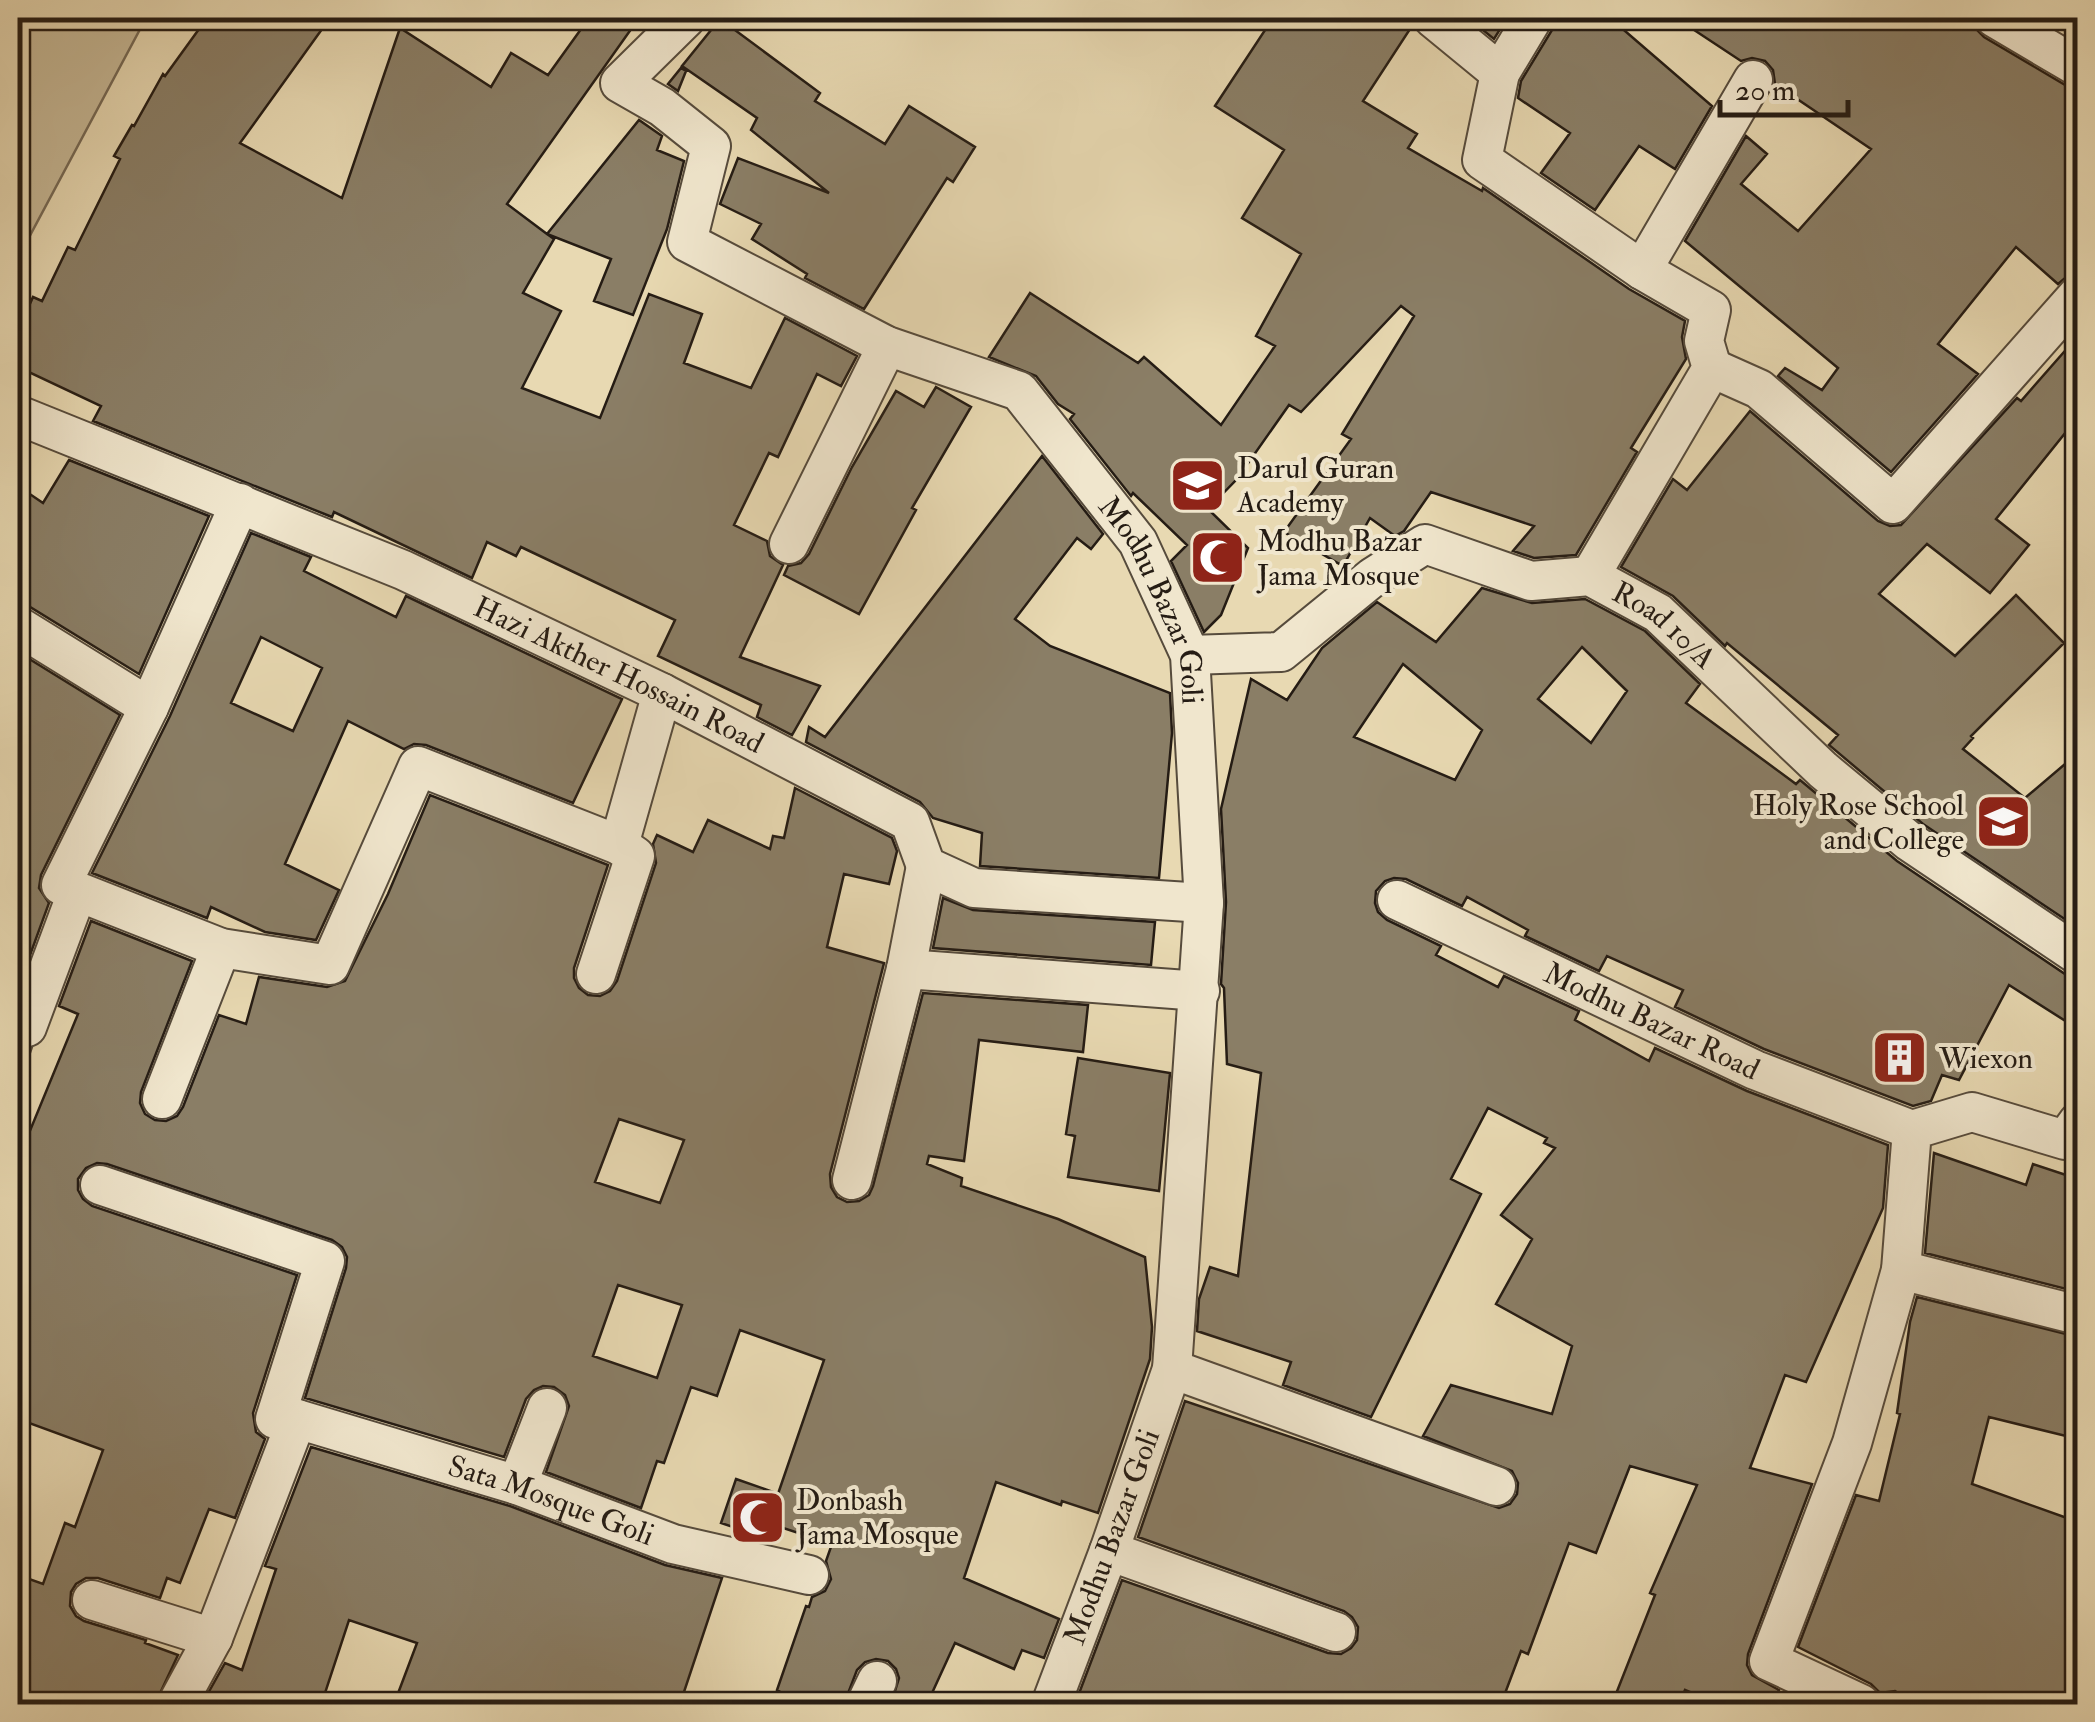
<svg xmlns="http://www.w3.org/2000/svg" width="2095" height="1722" font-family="'IM FELL Double Pica',serif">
<rect width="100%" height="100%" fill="#e8d9b2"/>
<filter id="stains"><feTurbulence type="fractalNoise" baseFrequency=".002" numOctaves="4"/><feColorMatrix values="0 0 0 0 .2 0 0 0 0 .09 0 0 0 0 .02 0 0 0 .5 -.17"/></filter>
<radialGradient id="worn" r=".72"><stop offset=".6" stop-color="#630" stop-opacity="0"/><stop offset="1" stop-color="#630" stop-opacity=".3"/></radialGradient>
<path fill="#c7b997" stroke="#766a56" stroke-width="2.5" d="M18,18H146L18,258Z"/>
<path fill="#8a7e66" stroke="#251c14" stroke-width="2.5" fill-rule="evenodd" d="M207,18H330L240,143L342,198L400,28L491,87L511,53L548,75L589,18H639L507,204L547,234L639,120L662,136L657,150L684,161L667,229L633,315L594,301L611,259L547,234L554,239L523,293L561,311L522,388L600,418L649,294L702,314L684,363L751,388L785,318L857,356L841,386L817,374L778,457L769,453L734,525L767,541L770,556L783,565L740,657L820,686L792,735L757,717L761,705L658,656L675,620L521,547L516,556L487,542L472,578L334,512L332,517L93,421L101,406L18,367V331L33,297L42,301L68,247L75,250L120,159L114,156L132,125L134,126L163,74L165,76Z
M1273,18H1411L1412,26L1363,101L1417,134L1408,148L1482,191L1483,188L1629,289L1685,321L1682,337L1686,359L1631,448L1637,452L1576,555L1534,558L1513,551L1534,526L1431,492L1404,531L1395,536L1370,518L1343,566L1284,532L1351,439L1342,434L1414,316L1401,306L1301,412L1289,405L1237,479L1208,509L1248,548L1221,615L1204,632L1171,561L1187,545L1133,493L1131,496L1070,419L1074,414L1058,404L1036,376L989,357L1030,293L1138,363L1144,357L1221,425L1275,346L1256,336L1301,254L1242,218L1284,150L1215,106Z
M1468,18H1507L1494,39Z
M1555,18H1610L1712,106L1675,169L1639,146L1595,210L1541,173L1570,133L1518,98L1521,81L1552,30Z
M1676,18H1973L1975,28L1984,37L2067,86L2078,89V273L2070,274L2058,284L2016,247L1938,344L1978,374L1891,472L1778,376L1785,368L1822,390L1838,368L1685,241L1746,136L1767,154L1741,184L1798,231L1871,149L1775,84L1773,70L1765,61L1752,58L1741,61Z
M720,19L820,93L815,101L885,144L909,106L975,147L953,182L947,178L864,309L805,278L807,274L752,239L761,224L720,204L738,158L829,193L751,130L757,118L682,66Z
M681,68L686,71L678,91L668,84Z
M2078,336V417L1996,519L2029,545L1990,593L1927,544L1879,594L1955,656L2016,595L2064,643L1971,736L1973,738L1963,749L2025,798L2078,753V928L1923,824L1829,745L1838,735L1727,643L1725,646L1673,596L1621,567L1673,479L1687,490L1750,411L1878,521L1890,526L1901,525L2017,398L2021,401Z
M936,387L971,407L912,508L916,510L859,614L784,575L788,566L801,563L809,554L852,467L896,391L924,407Z
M1042,456L1103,534L1091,549L1077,538L1015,619L1050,646L1170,693L1172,733L1159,878L980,866L982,833L933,818L920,802L806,742L809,727L825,737Z
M69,460L209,516L139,674L30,607L18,604V486L43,503Z
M251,533L311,557L304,571L396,617L406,596L622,699L573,803L426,745L414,744L404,749L348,721L285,864L339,890L316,940L265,932L211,907L207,918L92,873L170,716ZM261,637L322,668L293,731L231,703Z
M1482,588L1532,603L1585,599L1645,631L1700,684L1686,703L1796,784L1800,780L1897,861L2065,974L2078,977V1029L2009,985L1959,1080L1942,1075L1931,1101L1913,1106L1764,1049L1675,1007L1683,990L1607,956L1599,971L1525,936L1528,930L1467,897L1462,906L1406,879L1394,878L1385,881L1376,891L1375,903L1378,912L1387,920L1441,946L1436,955L1498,987L1504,976L1579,1011L1575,1020L1649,1061L1655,1048L1747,1091L1888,1145L1883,1208L1806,1382L1785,1375L1750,1468L1812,1484L1748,1654L1747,1665L1752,1675L1779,1690L1772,1704H1718L1685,1690L1679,1704H1612L1655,1595L1650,1593L1697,1485L1630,1466L1596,1553L1569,1543L1528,1654L1521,1651L1501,1704H1075L1122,1580L1328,1653L1341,1654L1351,1648L1357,1640L1358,1627L1352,1617L1344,1611L1138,1537L1185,1401L1499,1508L1510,1504L1517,1494L1518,1483L1512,1471L1423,1436L1451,1385L1552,1414L1572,1346L1496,1304L1532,1239L1501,1215L1555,1148L1544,1143L1547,1138L1488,1108L1451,1179L1481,1194L1371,1417L1283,1385L1291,1362L1197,1331L1199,1299L1210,1267L1238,1276L1261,1073L1227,1064L1224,988L1221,984L1226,902L1221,809L1251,679L1287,700L1322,648L1377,602L1436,642ZM1582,647L1627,691L1591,743L1538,699ZM1403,664L1482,730L1455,780L1354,737Z
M18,652L120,715L41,875L39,888L49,903L18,988Z
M795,788L892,838L897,851L889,884L844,874L827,947L884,963L830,1174L831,1187L837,1197L847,1202L859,1201L869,1195L873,1186L923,993L1088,1005L1083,1052L979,1040L964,1161L929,1156L927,1164L962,1178L961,1186L1058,1219L1145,1257L1152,1327L1150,1359L1098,1513L1062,1501L1061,1505L996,1482L964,1578L1059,1619L1044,1658L1022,1650L1014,1669L955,1643L927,1704H891L899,1678L896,1669L888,1661L876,1659L865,1662L857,1670L844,1704H776L782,1693L777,1690L806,1606L809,1607L812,1597L825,1591L831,1579L826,1561L832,1544L768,1523L824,1360L740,1330L717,1396L691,1387L664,1463L657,1461L641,1508L546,1472L569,1406L565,1395L554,1387L543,1386L534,1390L526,1399L504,1457L305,1398L346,1268L347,1257L342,1247L332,1240L107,1164L97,1163L86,1168L78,1179V1190L83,1199L92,1206L297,1275L253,1413L256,1432L265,1439L235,1518L209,1509L180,1583L167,1578L160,1598L98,1578H86L76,1584L71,1592L70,1606L76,1616L84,1621L146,1640L145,1643L178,1655L155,1704H18V1575L43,1584L65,1523L75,1527L103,1450L18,1419V1135L27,1138L78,1014L59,1006L91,921L192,961L141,1092L140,1103L145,1114L155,1120L166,1121L177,1116L183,1107L219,1015L246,1024L259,977L327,987L345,981L388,894L430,795L608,865L574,968V978L579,988L588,995L600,996L610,991L617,981L656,863L653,844L657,835L693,852L708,820L770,849L773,836L784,838ZM619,1119L684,1140L660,1203L595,1182ZM618,1285L682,1305L657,1378L593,1356Z
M943,898L973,910L1155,922L1151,965L933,948Z
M1078,1058L1170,1073L1159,1191L1068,1177L1075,1136L1066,1134Z
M1934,1153L2026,1185L2033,1164L2078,1179V1292L1925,1253Z
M1917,1297L2078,1337V1439L1989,1417L1972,1484L2078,1522V1704H1916L1895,1691L1880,1693L1871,1684L1798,1647L1856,1495L1879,1501L1900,1414L1897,1413L1910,1322Z
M311,1447L510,1506L665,1565L722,1578L680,1704H394L417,1643L349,1620L323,1699L327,1700L326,1704H202L225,1663L242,1670L276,1569L265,1566Z
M736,1479L776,1493L760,1536L721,1523Z"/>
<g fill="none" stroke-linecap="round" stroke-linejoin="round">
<defs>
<path id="service" d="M18,1053L27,1027"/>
<g id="minor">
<path id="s1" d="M686,18L620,83L662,107L711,146L687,242L887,346L1019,391L1138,542L1190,655L1204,903L1172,1369L1109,1551L1051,1704"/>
<path d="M1433,18L1500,73L1482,160L1642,270L1711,310L1704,341L1712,368L1590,576"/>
<path d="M1995,18L2078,67"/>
<path d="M1500,73L1533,18"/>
<path d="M1642,270L1753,80"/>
<path d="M1712,368L1759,389L1893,504L2078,295"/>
<path id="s2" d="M18,415L403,570L662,693L910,822L926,866L974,888L1204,903"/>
<path d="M240,503L149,707L61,885L221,948L330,965L418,766L619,845L635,856L596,974"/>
<path d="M789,544L887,346"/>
<path d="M18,626L149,707"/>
<path id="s3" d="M1190,655L1281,652L1373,577L1425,544L1531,581L1590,576L1658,613L1823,770L1910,842L2078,955"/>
<path d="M619,845L662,693"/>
<path id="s4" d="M1397,900L1755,1070L1912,1130"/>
<path d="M906,969L926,866"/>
<path d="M18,1023L27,1027L77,893"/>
<path d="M162,1099L221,948"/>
<path d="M852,1180L906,969L1200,991"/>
<path id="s5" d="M100,1185L325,1261L275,1419H297L517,1485L673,1544L809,1575"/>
<path d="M1901,1270L2078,1315"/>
<path d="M1172,1369L1496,1486"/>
<path d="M517,1485L547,1408"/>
<path d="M1109,1551L1336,1632"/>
<path d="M92,1600L213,1638"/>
<path d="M177,1704L213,1638L297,1419"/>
<path d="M866,1704L877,1681"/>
<path d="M1861,1704L1769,1661L1852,1443L1901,1270L1912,1130L1972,1112L2065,1140L2078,1122"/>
</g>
</defs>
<use href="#service" stroke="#564b3c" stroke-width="25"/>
<use href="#minor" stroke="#564b3c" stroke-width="42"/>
<use href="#service" stroke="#f0e6cd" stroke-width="20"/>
<use href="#minor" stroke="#f0e6cd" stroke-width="38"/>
</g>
<defs>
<symbol id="school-square" viewBox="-11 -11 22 22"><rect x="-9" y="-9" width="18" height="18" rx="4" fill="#8f2418" stroke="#f0e6cd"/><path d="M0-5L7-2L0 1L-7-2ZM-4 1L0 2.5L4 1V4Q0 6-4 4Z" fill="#fff"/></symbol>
<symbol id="mosque-square" viewBox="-11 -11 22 22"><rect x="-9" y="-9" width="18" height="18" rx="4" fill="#8f2418" stroke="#f0e6cd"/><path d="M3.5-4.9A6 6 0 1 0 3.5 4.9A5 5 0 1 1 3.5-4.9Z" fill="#fff"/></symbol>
<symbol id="building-square" viewBox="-11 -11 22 22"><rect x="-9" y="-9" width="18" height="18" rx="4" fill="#8f2418" stroke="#f0e6cd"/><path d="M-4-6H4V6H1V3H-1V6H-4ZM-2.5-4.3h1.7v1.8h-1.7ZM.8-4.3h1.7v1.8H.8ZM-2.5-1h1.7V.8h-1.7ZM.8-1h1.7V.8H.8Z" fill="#fff"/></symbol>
</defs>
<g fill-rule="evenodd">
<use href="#school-square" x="1166" y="454" width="63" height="63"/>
<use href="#mosque-square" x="1186" y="526" width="63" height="63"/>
<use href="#school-square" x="1972" y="790" width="63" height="63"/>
<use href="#building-square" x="1868" y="1026" width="63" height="63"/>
<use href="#mosque-square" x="726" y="1486" width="63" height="63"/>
</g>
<g text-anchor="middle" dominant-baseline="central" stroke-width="8" stroke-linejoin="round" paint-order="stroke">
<g font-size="30" fill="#251c14" stroke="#f0e6cd" text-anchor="start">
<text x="1237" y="468">Darul Guran<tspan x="1237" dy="34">Academy</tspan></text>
<text x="1257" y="541">Modhu Bazar<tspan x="1257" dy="34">Jama Mosque</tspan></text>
<text x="1964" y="805" text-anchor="end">Holy Rose School<tspan x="1964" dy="34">and College</tspan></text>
<text x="1939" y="1058">Wiexon</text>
<text x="796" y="1500">Donbash<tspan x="796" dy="34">Jama Mosque</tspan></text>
</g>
<g font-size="30" fill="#251c14" stroke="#f0e6cd">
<text stroke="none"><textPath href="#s1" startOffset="920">Modhu Bazar Goli</textPath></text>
<text stroke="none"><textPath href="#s3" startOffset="532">Road 10/A</textPath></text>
<text stroke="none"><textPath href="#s2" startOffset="655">Hazi Akther Hossain Road</textPath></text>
<text stroke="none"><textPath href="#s4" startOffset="282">Modhu Bazar Road</textPath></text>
<text stroke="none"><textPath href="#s5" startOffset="692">Sata Mosque Goli</textPath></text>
<text transform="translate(1112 1537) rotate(-70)">Modhu Bazar Goli</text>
</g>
</g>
<rect width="2095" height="1722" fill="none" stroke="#e8d9b2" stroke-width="60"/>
<rect x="20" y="20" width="2055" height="1682" fill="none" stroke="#251c14" stroke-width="5"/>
<rect x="30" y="30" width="2035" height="1662" fill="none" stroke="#251c14" stroke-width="2.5"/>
<path d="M1720 100v15h128v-15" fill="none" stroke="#251c14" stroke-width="5"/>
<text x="1735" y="100" font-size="30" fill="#251c14" stroke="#f0e6cd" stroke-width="8" paint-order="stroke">20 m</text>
<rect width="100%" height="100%" filter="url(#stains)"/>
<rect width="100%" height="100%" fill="url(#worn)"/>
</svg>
